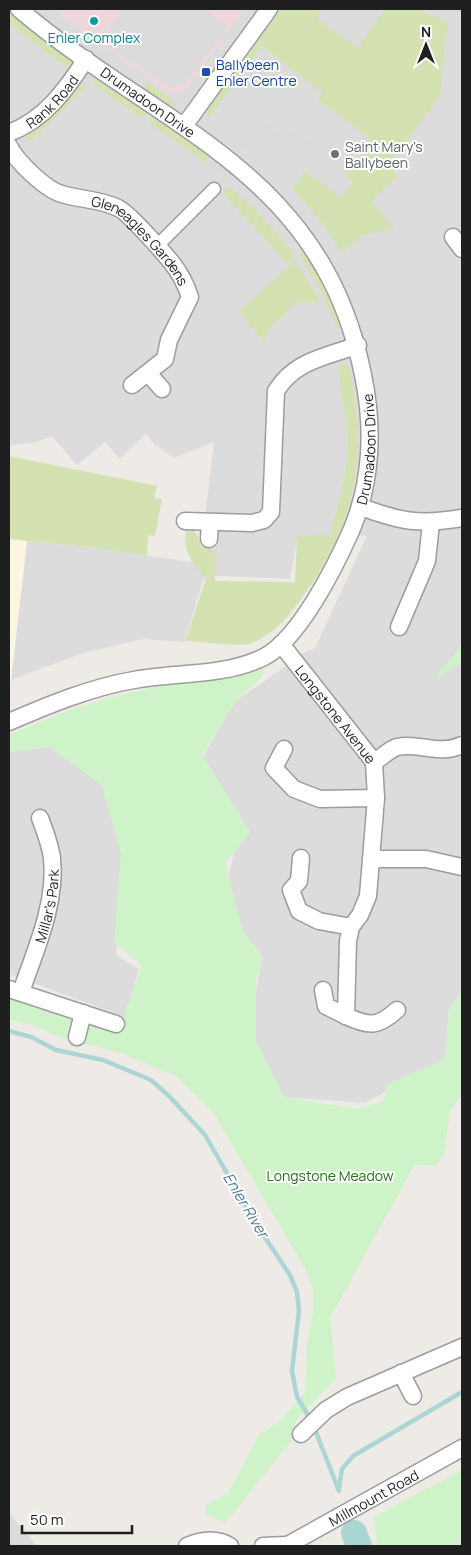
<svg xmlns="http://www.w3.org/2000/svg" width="471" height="1555" font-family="Manrope,sans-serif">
<rect width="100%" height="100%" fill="#eeeae6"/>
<path fill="#dddcdc" d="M9,9H462V990L449,1010L445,1059L365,1103L284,1097L256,1044V992L262,956L240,927L227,883L237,840L203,757L233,703L307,651L315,648L367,536L343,533L297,539L290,579L218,576L204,578L184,642L143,639L83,653L11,680L27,541L99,548L189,562L200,560L214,442L174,458L154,444L146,434L120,459L105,442L77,465L52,436L37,442L9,446Z
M50,747L101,782L126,870L116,955L139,969L125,1017L9,974V752Z
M9,1513L37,1546H9Z"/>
<path fill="#edd7db" d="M53,9H245L183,92L172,95Z"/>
<path fill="#fbf6e2" d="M9,539L27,541L11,680L9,682Z"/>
<path fill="#d4e2b2" d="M281,9H322L316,18L358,48L385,9H420L449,24L445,39L441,95L389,164L398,176L371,201L395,229L363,235L342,253L325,227L292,188L305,172L342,198L353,181L345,176L370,138L318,100L323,93L262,46L207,121L206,112Z
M9,12L72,59L70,68L50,56L9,23Z
M97,80L147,113L143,119L94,85L93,81Z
M146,81L175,102L173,109L163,105L145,91Z
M85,82L87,87L30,142L25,138L37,129Z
M152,116L198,148L201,146L208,152L209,165L148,122Z
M230,187L254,208L291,250L294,257L287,263L222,192Z
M305,251L342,322L338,330L320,289L300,256Z
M295,260L321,302H297L268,330L265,343L239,312Z
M340,363L348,365C353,377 353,390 355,402C365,474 347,537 304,595C288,617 275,634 249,644C241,647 197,641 185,641L206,578C190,559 183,553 186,527C197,530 199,537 201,547L215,550V581L295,582L297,536L330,535C340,499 351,462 347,424C345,404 337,383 340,363Z
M9,456L157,486L154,498L162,499L155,536L148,535L147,556L99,548L9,539Z"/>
<path fill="#cff3c9" d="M462,639V665L460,663L437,679L440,671L455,655Z
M264,668L261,678L237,700L202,754L250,832L225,863L243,931L262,956L256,979V1041L284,1097L357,1109L383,1102L388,1084L445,1059L449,1010L462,990V1094L450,1111L444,1154L435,1166L415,1164L330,1318L336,1378L296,1420L294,1437L225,1523L206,1514V1505L228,1493L259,1435L280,1421L305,1393L307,1346L313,1311V1290L306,1270L213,1112L176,1076L121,1053L62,1038L30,1024L9,1020V994L120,1026L142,965L114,942L121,854L102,785L50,747L9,752V734C37,725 63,711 91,703C148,686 206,679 264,668Z
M462,1470V1546H377L374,1517Z"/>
<path fill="#dbdbdb" d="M33,9H45L109,57L110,66L61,32Z
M123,9H204L229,26L185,83L171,87L100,42Z
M261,51L286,69L254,116L284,137L291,129L315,145L288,188L256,157L219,132L220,108Z
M208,152L275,211L265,213L232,181L209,165Z"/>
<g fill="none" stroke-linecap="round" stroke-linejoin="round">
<path stroke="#acd6d6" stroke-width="4.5" d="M9,1031L31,1037L56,1050L103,1060L151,1080L170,1097L205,1135L256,1224L290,1275L297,1292L299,1311L292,1371L297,1397L311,1420
M314,1427L339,1491
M339,1489L342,1469L353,1456L462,1392"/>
<path stroke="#acd6d6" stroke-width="26" d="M354,1533L359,1546"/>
<defs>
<path id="pedestrian" d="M158,249L163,240L214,189"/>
<g id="minor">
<path d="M184,126L269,9"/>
<path id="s1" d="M9,133C44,120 66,90 86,59"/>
<path id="s2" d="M9,146C16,161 46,190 62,194C81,200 100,199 118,208C127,211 164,253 172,263C180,273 186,285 190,297L169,340L165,359L132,385"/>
<path d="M453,237L462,249"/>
<path d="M148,373L162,389"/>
<path d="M361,507C402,522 419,525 462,518"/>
<path d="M185,521L252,523L264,520L271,512L276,391C295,360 326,357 358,345"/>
<path d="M209,539L210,522"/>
<path d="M399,627L427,561L431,523"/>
<path id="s3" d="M281,644L374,762L376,798L368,896L360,915L351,927L348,941L346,1016C370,1027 378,1027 397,1010"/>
<path id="s4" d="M9,722C48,705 92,687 134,680C177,672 223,677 264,657C299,639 335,567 351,531C372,482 374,427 363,375C322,169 160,129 19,9"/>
<path d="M284,749L274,768L294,789L320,799L376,798"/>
<path d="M374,762C381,758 390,749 397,747C420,742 438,756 462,745"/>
<path d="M301,858L299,881L291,890L299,911L319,921L351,927"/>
<path d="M371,859H426L462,867"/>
<path d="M9,989L116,1024"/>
<path d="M323,990L326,1006L346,1016"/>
<path id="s5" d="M21,992C35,951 57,903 52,858C50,844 45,831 40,818"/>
<path d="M77,1037L83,1013"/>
<path d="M401,1373L413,1396"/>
<path d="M301,1434L326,1410L347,1397L462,1347"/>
<path d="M187,1546C201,1540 217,1538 230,1546"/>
<path d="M263,1546L286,1545"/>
<path id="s6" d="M286,1546L462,1448"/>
</g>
</defs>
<use href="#pedestrian" stroke="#9c9c9c" stroke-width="15"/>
<use href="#minor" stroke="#9c9c9c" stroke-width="19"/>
<use href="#pedestrian" stroke="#fff" stroke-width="12"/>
<use href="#minor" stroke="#fff" stroke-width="16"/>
</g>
<circle fill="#0f9aa8" stroke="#fff" stroke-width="2" cx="94" cy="21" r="5"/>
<rect fill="#1a4fb4" stroke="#fff" stroke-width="2" x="201" y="67" width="10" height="10" rx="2.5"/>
<circle fill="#6b7280" stroke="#fff" stroke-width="2" cx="335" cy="154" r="5"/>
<g text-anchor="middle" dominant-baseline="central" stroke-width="4" stroke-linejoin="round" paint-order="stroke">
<g font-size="14" fill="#0d838f" stroke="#fff">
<text x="94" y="37">Enler Complex</text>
</g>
<g font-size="14" fill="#164399" stroke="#fff" text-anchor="start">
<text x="216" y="64">Ballybeen<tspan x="216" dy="16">Enler Centre</tspan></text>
</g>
<g font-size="14" fill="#1f1f1f" stroke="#fff">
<text stroke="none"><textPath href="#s1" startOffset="54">Rank Road</textPath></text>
<text transform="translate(148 102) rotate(35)">Drumadoon Drive</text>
<text stroke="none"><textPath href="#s2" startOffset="168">Gleneagles Gardens</textPath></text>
<text stroke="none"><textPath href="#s4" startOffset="504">Drumadoon Drive</textPath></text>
<text stroke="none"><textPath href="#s3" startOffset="89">Longstone Avenue</textPath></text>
<text stroke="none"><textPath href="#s5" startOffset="90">Millar's Park</textPath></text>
<text stroke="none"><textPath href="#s6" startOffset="100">Millmount Road</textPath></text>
</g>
<g font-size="14" fill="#5b616d" stroke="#fff" text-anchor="start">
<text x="345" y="146">Saint Mary's<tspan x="345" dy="16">Ballybeen</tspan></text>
</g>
<g font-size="14" fill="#257019" stroke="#fff">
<text x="330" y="1175">Longstone Meadow</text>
</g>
<g font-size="15" font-style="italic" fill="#4c7b8d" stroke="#fff">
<text transform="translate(246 1205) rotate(59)">Enler River</text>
</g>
</g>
<rect width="471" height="1555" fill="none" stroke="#1f1f1f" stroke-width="20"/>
<g transform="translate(426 45)" stroke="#ffffff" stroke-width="4" paint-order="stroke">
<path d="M0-4L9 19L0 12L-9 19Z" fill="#1f1f1f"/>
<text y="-8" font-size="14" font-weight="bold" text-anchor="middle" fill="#1f1f1f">N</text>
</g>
<path d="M22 1525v8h110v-8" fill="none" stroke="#1f1f1f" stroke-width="2.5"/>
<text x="30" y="1525" font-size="15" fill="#1f1f1f" stroke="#ffffff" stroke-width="4" paint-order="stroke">50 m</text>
</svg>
